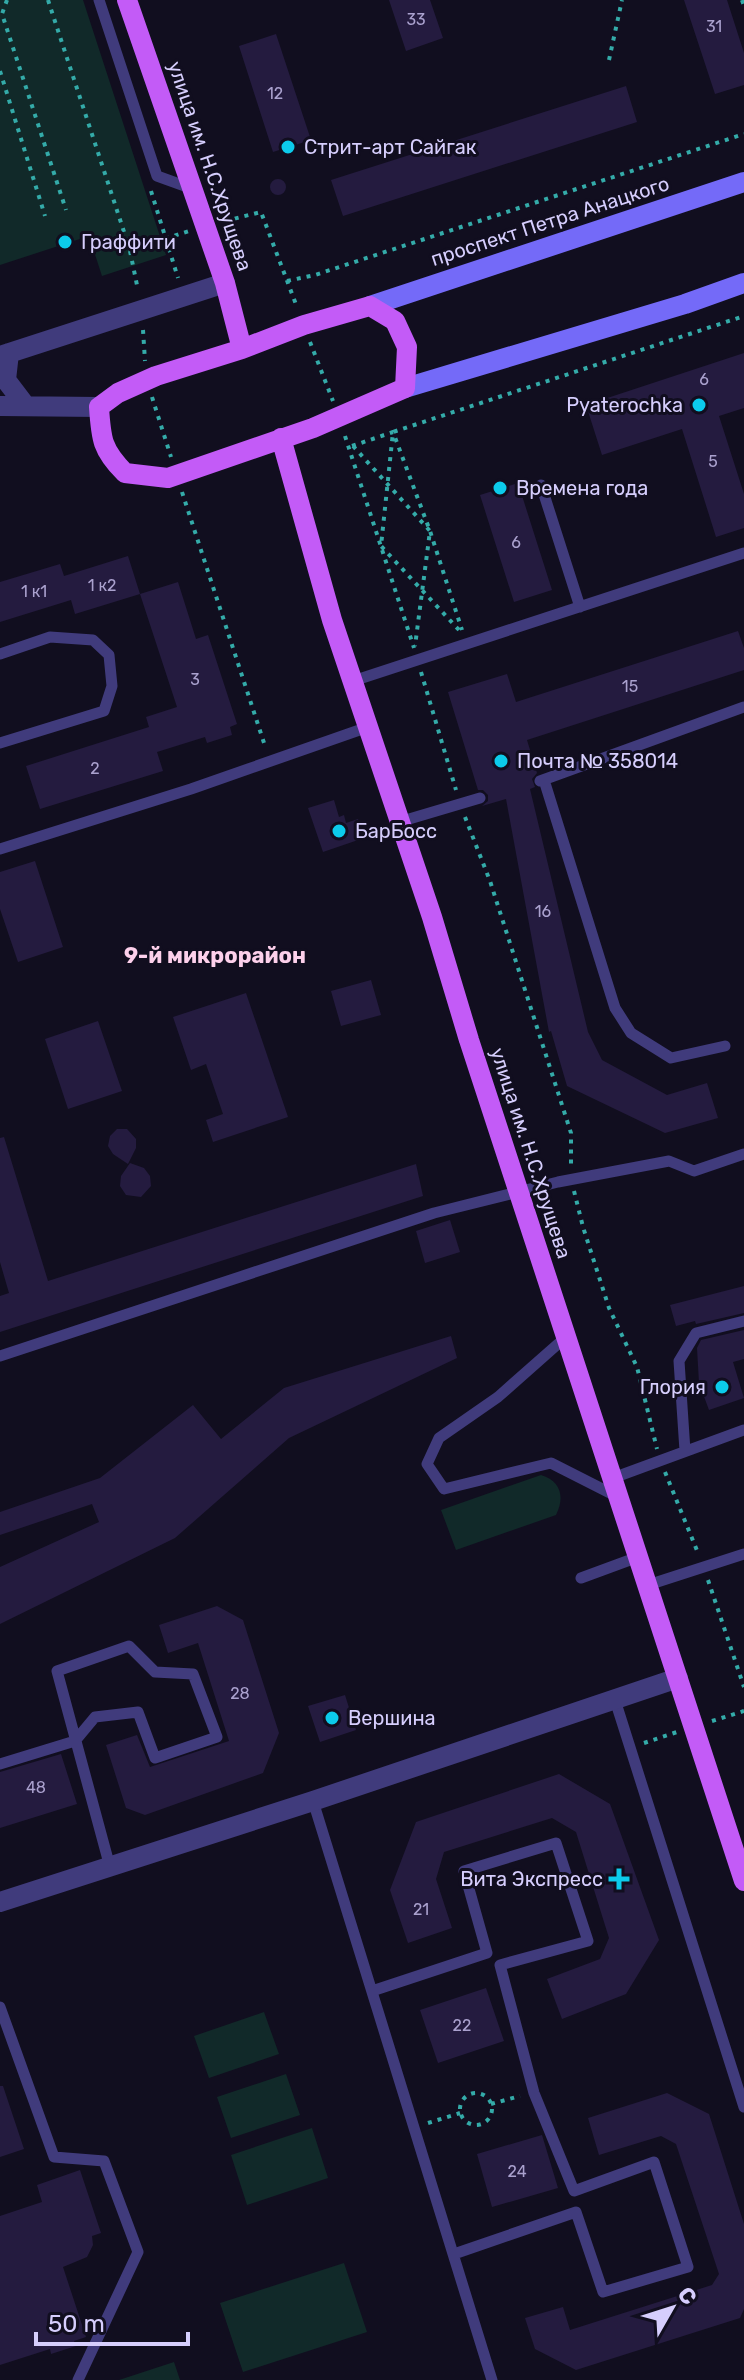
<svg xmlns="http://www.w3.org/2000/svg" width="744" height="2380" font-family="Rubik,sans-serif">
<rect width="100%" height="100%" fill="#110e1f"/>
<path fill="#112929" d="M0,0H83L166,255L102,276L89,236L0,265Z
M541,1475C561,1481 565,1497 556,1515L456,1550L441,1510Z
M264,2012L279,2054L209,2078L194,2036Z
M286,2074L300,2115L231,2138L217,2097Z
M312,2128L328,2178L247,2205L231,2155Z
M344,2263L367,2332L243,2372L220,2303Z
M174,2362L180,2380H119Z"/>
<path fill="#241b3f" d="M389,0H430L443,38L406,51Z
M684,0H727L744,53V85L715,94Z
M276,34L311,140L273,152L239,46Z
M626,86L637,122L343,216L331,180Z
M270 187a8 8 0 1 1 16 0a8 8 0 1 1-16 0Z
M744,353V408L719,416L744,494V528L716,537L682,429L602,455L586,405Z
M518,483L552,590L514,602L480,495Z
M128,556L140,594L75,614L71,600L0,622V582L60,564L64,576Z
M178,582L196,639L208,635L237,724L230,727L232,735L207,743L205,737L157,752L163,771L40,809L26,766L149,727L146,717L177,707L140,594Z
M738,631L744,648V670L527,740L537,773L532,779L535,787L530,789L588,1032L602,1060L667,1095L707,1083L718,1118L665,1133L567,1086L551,1031L549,1032L506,799L482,806L488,801V795L483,790H478L448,692L507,674L516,702Z
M334,800L339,817L344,815L346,823L358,819L364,838L323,852L308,808Z
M35,861L63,947L18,962L0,909V872Z
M371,980L381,1015L341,1026L331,991Z
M246,993L288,1117L213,1142L206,1120L223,1114L206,1064L191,1070L173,1017Z
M98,1021L122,1091L68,1109L45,1039Z
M117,1129H127L136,1139V1148L128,1164L113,1154L108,1146L110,1136Z
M4,1137L48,1281L416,1164L423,1196L0,1332V1296L9,1293L0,1262V1138Z
M130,1163L144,1168L150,1176L151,1186L141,1197L126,1195L120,1186L121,1176Z
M450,1220L460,1252L425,1263L416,1231Z
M744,1286V1313L696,1324L695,1321L676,1326L670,1305Z
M744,1330V1359L733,1362L744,1398L709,1410L699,1383L697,1348L701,1340Z
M451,1336L457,1358L289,1438L175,1538L0,1624V1567L99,1522L92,1504L0,1535V1512L100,1478L193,1405L221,1439L284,1388Z
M217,1606L243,1620L279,1733L263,1773L145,1815L126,1808L106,1745L137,1735L150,1767L229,1741L198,1643L168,1653L159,1625Z
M345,1695L356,1730L320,1742L308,1706Z
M61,1754L77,1804L0,1828V1772Z
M559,1774L610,1804L659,1940L626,1994L562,2019L547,1979L600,1959L609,1938L576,1832L552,1818L444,1852L436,1879L452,1928L408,1943L390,1890L416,1822Z
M486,1988L504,2041L438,2063L420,2010Z
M0,2086H3L24,2149L0,2157Z
M667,2093L709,2114L744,2224V2309L740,2318L576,2370L535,2349L525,2318L563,2307L570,2330L712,2285L719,2274L676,2144L661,2136L599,2155L588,2118Z
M542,2135L558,2188L492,2207L477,2154Z
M80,2170L101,2233L92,2236L93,2245L87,2257L63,2267L86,2337L74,2341L76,2346L51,2354L50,2349L0,2365V2216L42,2202L37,2185Z"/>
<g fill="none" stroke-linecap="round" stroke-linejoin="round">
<path stroke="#34aba9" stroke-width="4" stroke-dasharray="4 6" stroke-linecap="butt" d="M7,0L2,14L66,210
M48,0L130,250L189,231
M742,0L744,6
M609,60L622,0
M0,71L45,216
M151,191L178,278
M225,221L261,212L297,307
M130,251L138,290
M287,281L315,275L744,134
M143,330L145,361
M310,342L333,401
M152,397L171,457
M345,436L414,648
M352,446L393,432L430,531L462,630
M353,446L430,531L415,646
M182,492L265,746
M459,630L381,546L393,432L744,316
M421,672L456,790
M465,817L490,881L571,1133V1167
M574,1191L583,1227L609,1308L637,1367L657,1449
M665,1472L698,1553
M708,1580L744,1687
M712,1721L744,1711
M644,1743L677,1732
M460 2109a16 16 0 1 1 32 0a16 16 0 1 1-32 0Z
M491,2104L520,2096
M428,2123L460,2113"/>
<path stroke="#403b7c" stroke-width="11" d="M99,0L157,176L193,189
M541,485L580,607
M0,654L50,637L93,640L109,655L112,686L104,711L0,743
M353,681L744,553
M544,780L615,1008L631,1033L671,1058L725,1046
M540,781L744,707
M399,822L480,798
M0,849L191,789L368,727
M567,1336L498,1397L439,1438L427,1464L444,1489L551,1463L618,1497
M0,1356L434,1213L558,1182L669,1161L694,1171L744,1154
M685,1451L679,1361L696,1333L744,1321
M613,1478L744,1430
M581,1578L638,1557
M648,1585L744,1554
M615,1700L744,2107
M0,1764L75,1741L95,1717L138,1712L155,1758L217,1737L193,1674L155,1672L129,1646L57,1671L110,1867
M313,1801L492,2380
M372,1991L487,1953L464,1871L556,1843L588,1941L500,1965L534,2093L574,2191L654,2162L688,2267L603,2292L576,2212L454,2254
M0,2007L54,2157L104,2161L138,2252L78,2380"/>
<path stroke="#403b7c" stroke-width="20" d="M9,353L6,380L25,405
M0,356L225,283
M0,406L99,407
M0,1902L313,1801L678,1678"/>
<path stroke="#746af8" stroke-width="20" d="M370,306L744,182
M405,388L685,304L744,283"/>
<path stroke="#c35bf7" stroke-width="20" d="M127,0L225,283L242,349
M370,306L395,321L407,347L405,388L313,428L168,478L125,473C102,450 101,439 99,407L118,393L156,376L242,349L304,325Z
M281,438L332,620L432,917L469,1040L744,1881"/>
</g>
<g fill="#0ccbeb" stroke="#110e1f" stroke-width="3">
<circle cx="288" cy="147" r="8"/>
<circle cx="65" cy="242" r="8"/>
<circle cx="699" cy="405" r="8"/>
<circle cx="500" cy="488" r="8"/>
<circle cx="501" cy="761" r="8"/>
<circle cx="339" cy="831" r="8"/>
<circle cx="722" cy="1387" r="8"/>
<circle cx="332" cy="1718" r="8"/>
<path d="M615 1867h8v8h8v8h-8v8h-8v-8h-8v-8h8z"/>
</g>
<g text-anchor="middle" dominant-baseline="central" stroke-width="6" stroke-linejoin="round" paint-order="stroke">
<g font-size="16" fill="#aaa1ce">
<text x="416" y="19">33</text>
<text x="714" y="26">31</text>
<text x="275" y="93">12</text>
<text x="704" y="379">6</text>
<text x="713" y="461">5</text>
<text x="516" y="542">6</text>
<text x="102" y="585">1 к2</text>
<text x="34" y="591">1 к1</text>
<text x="195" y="679">3</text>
<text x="630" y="686">15</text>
<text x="95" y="768">2</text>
<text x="543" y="911">16</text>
<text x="240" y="1693">28</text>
<text x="36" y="1787">48</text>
<text x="421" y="1909">21</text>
<text x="462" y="2025">22</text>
<text x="517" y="2171">24</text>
</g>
<g font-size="20" fill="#d6cefd" stroke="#110e1f" text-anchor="start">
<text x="304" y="147">Стрит-арт Сайгак</text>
<text x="81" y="242">Граффити</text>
<text x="683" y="405" text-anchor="end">Pyaterochka</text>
<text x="516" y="488">Времена года</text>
<text x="517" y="761">Почта № 358014</text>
<text x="355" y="831">БарБосс</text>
<text x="706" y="1387" text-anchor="end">Глория</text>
<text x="348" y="1718">Вершина</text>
<text x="603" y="1879" text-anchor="end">Вита Экспресс</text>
</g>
<g font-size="20" fill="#d6cefd" stroke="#110e1f">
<text transform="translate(210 166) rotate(71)">улица им. Н.С.Хрущева</text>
<text transform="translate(550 221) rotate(-18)">проспект Петра Анацкого</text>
<text transform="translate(531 1153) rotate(72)">улица им. Н.С.Хрущева</text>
</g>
<g font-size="22" font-weight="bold" fill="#fdd0eb" stroke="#110e1f">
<text x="215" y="955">9-й микрорайон</text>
</g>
</g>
<g transform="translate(672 2308) rotate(51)" stroke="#110e1f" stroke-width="6" paint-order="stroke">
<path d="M0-6L14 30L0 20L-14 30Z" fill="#d6cefd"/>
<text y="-12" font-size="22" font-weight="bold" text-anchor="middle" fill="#d6cefd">С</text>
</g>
<path d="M36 2332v12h152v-12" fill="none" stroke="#d6cefd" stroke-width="4"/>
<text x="48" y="2332" font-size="24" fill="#d6cefd" stroke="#110e1f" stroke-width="6" paint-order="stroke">50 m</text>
</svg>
